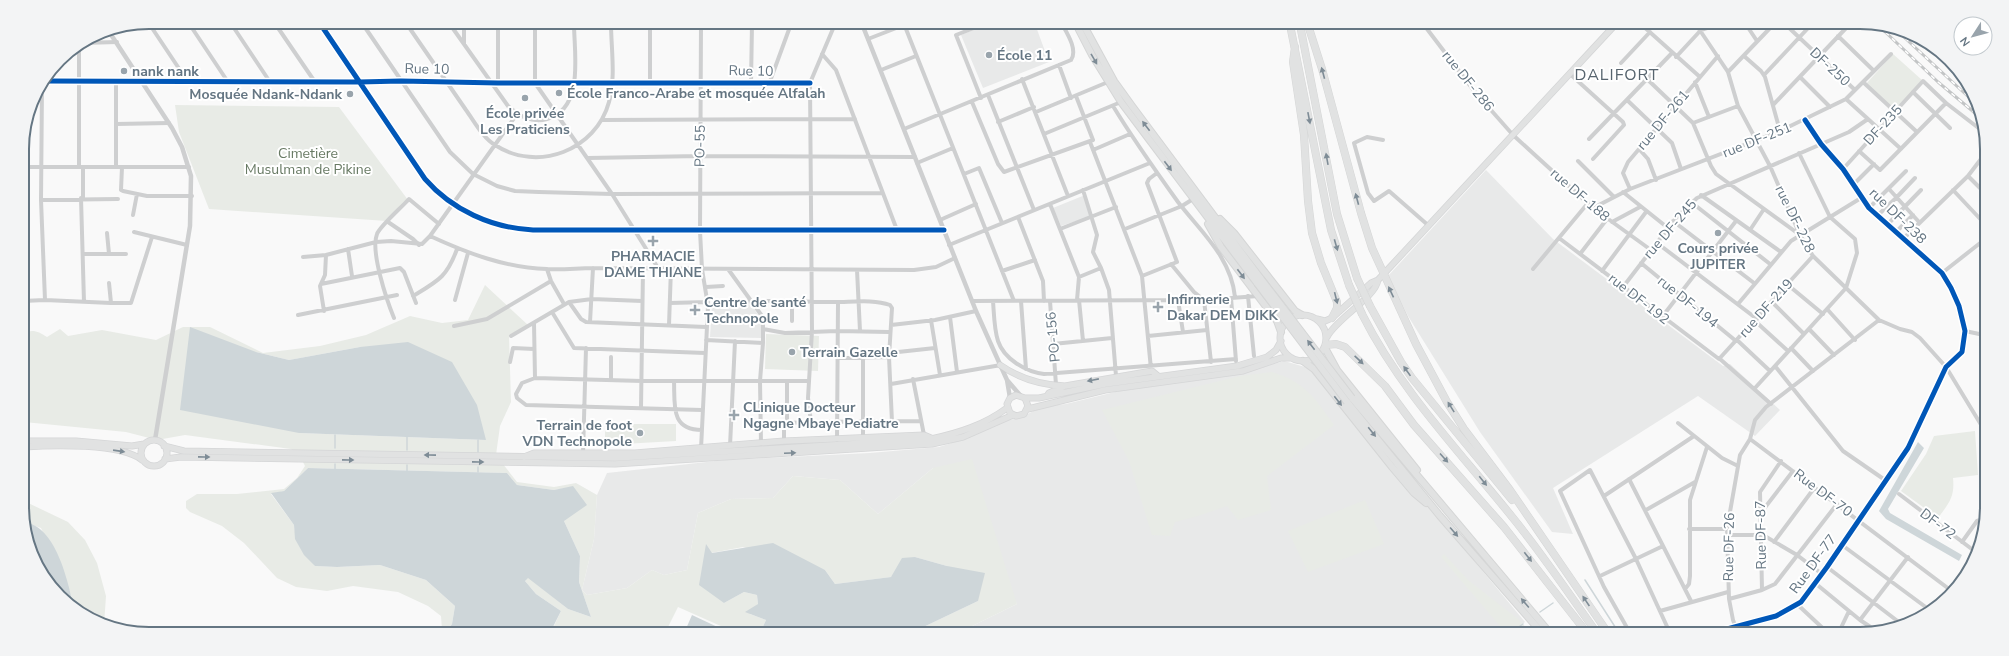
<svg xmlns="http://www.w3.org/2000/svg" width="2009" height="656" font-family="'Nunito Sans',sans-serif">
<rect width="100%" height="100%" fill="#f9f9f9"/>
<path fill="#e8e9e9" d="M988,24H1035L1049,62L983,88L961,35Z
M1486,170L1553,239L1723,366L1730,364L1780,410L1755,436L1698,396L1553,488L1573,534L1552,532L1480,432L1408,316L1388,276Z
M1085,195L1092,216L1061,226L1053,208Z
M749,301L762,321L761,338L710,337L712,306Z
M1284,361L1305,367L1317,374L1327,384L1525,622L1510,633L960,632L1017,604L933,468L878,514L840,480L793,476L773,498L731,499L698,513L687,570L664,575L652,570L627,588L587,595L582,590L594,539L597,495L607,473L725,460L870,453L939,447L967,438L1003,421L1020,418L1041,407L1066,404L1119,391L1249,371Z"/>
<path fill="#e8ebe6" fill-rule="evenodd" d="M1893,54L1922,80L1895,110L1866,84Z
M175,105L339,107L408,200L387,221L209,209L179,132Z
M485,285L528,325L509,335L511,402L500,426L496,455L517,482L554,487L576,483L597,495L594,539L582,590L587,595L627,588L652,570L664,575L687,570L698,513L731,499L773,498L793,476L840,480L878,514L933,468L972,459L1017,604L960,632L915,631L978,601L947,566L915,557L891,577L835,584L825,570L743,547L711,553L724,603L744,592L757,595L758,604L750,614L766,620L761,631H732L678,607L666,631H555L553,628L561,611L536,594L525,581L528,577L568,609L591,617L579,582L580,556L564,521L573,487L554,490L517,485L507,473L308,468L284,491L271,494L294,525L296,539L315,566L337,567L380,565L426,580L455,606L452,624L448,630H442L441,616L428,606L398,592L353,586L327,591L296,587L277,578L244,543L222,526L190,512L186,508V501L197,494H237L284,489L297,478L305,466L301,458L291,449L185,435L157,440L126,432L24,422L23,333C33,329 38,331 47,337L60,329L68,336L102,330L156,340L183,327H210L263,353L320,346L366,335L410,316L442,323L468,320ZM360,347L486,440L299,433L256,352L289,360Z
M766,334L819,336L818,371L765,369Z
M1272,372C1305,382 1315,398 1334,425L1267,476L1271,510L1238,520L1227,506L1198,516L1175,522L1170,536L1152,535L1129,461L1102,410L1240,376Z
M605,424H676V441L605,445Z
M1975,431L1978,475L1953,478C1955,497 1949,503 1938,518L1901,491L1926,454L1934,436Z
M1365,500L1384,544L1308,572L1288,531Z
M24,501L68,522L85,540L97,563L106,596L104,625L85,617L74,608L70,592L41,528L24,522Z
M1444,554L1468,580L1518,619L1531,633H1506L1441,557Z"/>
<path fill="#ced6d9" d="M190,327L256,352L289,360L360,347L408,342L452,362L477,405L486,440L299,433L180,410Z
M1918,442L1924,448L1888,509L1890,513L1962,555L1959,561L1886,519L1879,511Z
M308,468L507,473L517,485L554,490L573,486L587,505L564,521L580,556L579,582L591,617L568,609L528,578L525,581L536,594L561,611L553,627L555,631L448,630L452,624L455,606L426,580L380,565L337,567L315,566L304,555L295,539L294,525L271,493L284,491Z
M24,522C56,526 68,581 74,608L54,591L24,532Z
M773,543L825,570L835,584L891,577L902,558L915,557L947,566L985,573L978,601L915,631H761L766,620L745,612L758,604L757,595L744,592L724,603L699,585L706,544L712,553Z
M692,615L726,631H685Z"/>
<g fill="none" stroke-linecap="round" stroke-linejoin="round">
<path stroke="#ced6d9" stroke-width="1.5" d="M335,435V448
M478,440V452
M407,450V437
M335,464V469
M478,467V472
M407,471V465
M1585,580L1619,633
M1540,612L1553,603
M1510,633L1523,624"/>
<defs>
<path id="secondary" d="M1280 338a23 23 0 1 1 46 0a23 23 0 1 1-46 0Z
M1317,319L1325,321L1332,318L1371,283L1378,280
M1327,337C1337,318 1375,298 1378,280L1614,26
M1000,365C1020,379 1041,385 1065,386L1152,371L1158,376
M1047,396L1049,393L1063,387
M1025,398L1028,406L1024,414L1016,416L1010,413L1007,404L1010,398L1016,395L1025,398H1039L1105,384L1237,366L1267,357L1276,350L1281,341
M1028,409L1105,390L1243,371L1281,358H1292
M141 453a13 13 0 1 1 26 0a13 13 0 1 1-26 0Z
M24,441H76L132,446L144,444
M164,446L184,451L616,458L931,439C959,433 984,425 1007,408
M24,447C52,445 121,443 142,460
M524,457L534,453H635L784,441L924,435L931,438
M165,459L181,457L615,464L932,444L963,437L1013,415"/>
<path id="trunk" d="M1076,24L1092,55L1121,102L1257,283
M1083,24L1114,81L1132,106L1261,279
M1220,219L1234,233L1295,311L1302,315
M1208,224L1221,247L1277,321L1281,332
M1325,348L1337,370L1417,470
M1303,361L1314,369L1392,467L1414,493L1426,503
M1352,398L1550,633
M1347,402L1440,516L1542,633"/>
<path id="motorway" d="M1290,25L1331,230L1349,285
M1300,25L1337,214L1357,278
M1308,25L1322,69L1361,213L1372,248L1416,344L1447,402L1464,429L1510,490L1608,633
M1295,47L1293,62L1304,135L1308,201L1312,233L1321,263L1337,302V308L1332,318
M1370,306L1401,362L1412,378L1512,500
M1362,314C1400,390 1460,452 1513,518C1543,555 1569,594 1597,633
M1326,345L1336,344L1345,347L1385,386L1414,425L1504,527L1587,633"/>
</defs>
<use href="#secondary" stroke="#d5d6d7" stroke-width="7"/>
<use href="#trunk" stroke="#d5d6d6" stroke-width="8"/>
<use href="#motorway" stroke="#d5d6d6" stroke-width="8"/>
<path stroke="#cecfd0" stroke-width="4" d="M148,22L188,82
M188,22L228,82
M230,22L270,82
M274,22L315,82
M319,22L425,179C452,210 492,228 533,230H944
M362,23L450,152L473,174L497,186L515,191L539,192L612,194L883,193
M406,23C426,52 446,81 466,110C474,121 483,138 495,145C538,173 596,150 609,102C616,77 611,48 611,23
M449,23L508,106C519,116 531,123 547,119C585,108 574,54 574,23
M464,23V44
M498,23V83
M535,23V83L612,194L658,268
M650,23V83
M701,23L700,231L702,269L708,306L701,449
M835,24L810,83L812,331L808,398L811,422L921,421
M904,24L1014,301
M1424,25L1475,92L1513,135L1593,208L1651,250
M1643,26L1700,77
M1697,26L1728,72L1738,106L1770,166L1800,235L1813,256L1879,320L1900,329L1912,332L1920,338L1946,367L1983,428
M1747,26L1757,41
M1787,26L1855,90
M1838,36L1874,71
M868,39L904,25
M83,43L117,42
M822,54L836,70L897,230
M1744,56L1761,71L1765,77L1780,131
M1676,57L1701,30L1713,26
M1621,63L1650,32
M1059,65L1071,98
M881,70L916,56
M1728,72L1772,26
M1570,74L1623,122L1624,125L1593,159
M1764,75L1810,26
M1800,77L1830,107
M1022,79L1068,196
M1647,79L1693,123L1711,166L1716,174L1800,235
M44,81L359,82L401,81L498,83H810
M1695,82L1709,117
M1863,82L1917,132
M751,83L752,24
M769,84L791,24
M42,85L41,200L45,300
M1913,92L1950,128
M988,95L1034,210
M981,98L956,35L984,24
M1846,99L1901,149
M1627,100L1672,143L1681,169
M972,102L998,164L1004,172L1093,140L1076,96
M1773,105L1848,26
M1113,106C1133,139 1155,170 1178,202C1201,232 1231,257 1235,297
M1036,112L1108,82
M602,120L855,119
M998,122L1034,107
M1693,123L1738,106
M116,124L169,123
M904,129L1071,60C1078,50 1067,33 1062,24
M1044,134L1121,102
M1589,139L1672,53
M1383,140L1367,137L1354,143L1368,193L1374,201L1389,191L1429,226
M1090,142L1142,276L1151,369
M1639,149L1648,159L1656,180
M1093,150L1130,134
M1859,151L1880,170L1946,103
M588,158L700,156L915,157
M1578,161L1614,197
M917,163L953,148
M22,167H189
M79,167V46
M83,167V198
M116,167V81
M122,167L121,190L123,191L147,196H192
M1843,169L1923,81L1946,103L1985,133
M964,174L979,168L1002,223
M1968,176L1984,192
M1853,185L1874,164
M1630,189L1623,173L1628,162L1718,56
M1889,189L1919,222
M1083,190L1097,235L1093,252L1101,268L1109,290L1116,376
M1953,190L1984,223
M1623,192L1668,228
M1701,195L1781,252
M81,198L84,302
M41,200L118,199
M1691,202L1770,264
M1050,204L1079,277L1077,300
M1593,208L1630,189L1780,131L1846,99L1891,54
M1869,208L1906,171
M133,215L137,194
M1877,216L1896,198L1915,178
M1018,217L1043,281L1044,301
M940,220L976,204
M1673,221L1754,283
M388,222L413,239L419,245
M1612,222L1640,207
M1887,225L1921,190
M1060,229L1116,207
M1125,229L1182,206L1193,199
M1750,230L1764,209
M134,232L187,245
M107,233L109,254
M1895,233L1913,215
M430,236C467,253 506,268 547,269C563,270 578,268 593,268L914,270L936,267L955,258
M1559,238L1719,359L1813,256
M1903,239L1968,176L1984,155
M1657,243L1757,319
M949,245L1150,163
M348,249L352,276
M83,254H126
M1580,254L1607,219
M303,257L326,255
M1641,263L1736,341
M1171,264L1194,292L1204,300L1211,362
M547,269L551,281L564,304
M728,269L762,316L763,319V343
M1533,269L1588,203
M857,270L860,331
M1002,271L1035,260
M1602,271L1646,212
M1942,273L1984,240
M1142,276L1177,262L1147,183L1149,179L1157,173
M1079,277L1101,268
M109,283L111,303H131L152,237
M321,284L400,268L404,272L416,303
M1788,285L1823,314
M706,287L723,286
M1623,287L1676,218L1697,198L1849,132L1868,119
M413,296C438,281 447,277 457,249
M1248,296L1254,356
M1231,298L1236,361
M455,300L468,253
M1079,300L1083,341
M1178,300L1183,332
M23,301L45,300L111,303
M972,301L1204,300L1258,296
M993,301C994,313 994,329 998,341C1004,359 1026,372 1044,374L1236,359
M1021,301L1026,369
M1050,301L1056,385
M569,302L581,319L586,322L706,327
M1772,302L1804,334
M670,303L708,302
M1738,304L1791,241L1861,198
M708,306C750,298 793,302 835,302C852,302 874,299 890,305L892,308L889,357L892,422
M1827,309L1855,340
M324,311L320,286L325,275L326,255L376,242L391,241L422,244L430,236L517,114
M552,312L574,348L705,353
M298,315L397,295
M950,317L957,372
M1662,317L1736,221
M394,318C387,301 370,251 377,234C380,226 402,207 409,199L439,224
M931,320L940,375
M792,321V302
M1755,321L1788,351
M590,322L593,268
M534,323L535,378
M669,325L671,268
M891,325L935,320L976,311
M454,326L487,319L551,281
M763,329L785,333L837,331L889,332
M1809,329L1834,355
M1965,331L1984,335
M511,336L569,302L592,299L642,301
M1148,336L1207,330
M706,340L763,343L760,381L761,444
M1737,340L1770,371
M1053,344L1112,338
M1791,348L1813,371
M889,353L935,348
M838,358L889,357
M1720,359L1771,404
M510,362L513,348L534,349
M1775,366L1843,451L1885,480
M913,379L924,435
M611,380V357
M674,381C675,405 670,430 702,430
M891,384L1001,365
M1755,388L1846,288L1857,253L1855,239L1830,217L1799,153
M641,408L643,269
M702,410L526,405L517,398L516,394L522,383L535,378L642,381H809
M787,423V381
M1678,423L1722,458L1738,466
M759,424L811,422
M863,438V357
M1750,439L1953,592
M837,440L838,302
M784,441V423
M730,446L735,341
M583,454L586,348
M1629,479L1691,601
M1899,494L1977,553
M1604,496L1694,436
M1646,510L1695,482
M1760,514L1793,471
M1689,529H1727
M1727,535H1763L1797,555L1822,574
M1774,542L1815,487
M1962,542L1977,521L1983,519
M1842,545L1931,611
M1827,567L1904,626
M1600,576L1663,546
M1815,583L1860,620L1878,632
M1685,589L1689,584L1690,576V500L1707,447
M1762,590L1760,492L1781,461
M1729,599L1762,590L1775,584L1837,504
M1798,605L1829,634
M1660,611L1728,592
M1860,620L1908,557
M1630,633L1604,587L1560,491L1590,470L1636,559L1670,633
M1712,633L1776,616L1801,602L1827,567L1908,448L1946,367L1962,352L1965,331L1959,306L1951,288L1942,273L1869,208L1843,169L1821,144L1805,120
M1738,633L1733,620L1729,599L1727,529L1740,455L1750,439L1755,420L1766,407L1879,320
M1811,634L1820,626
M1838,634L1849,611"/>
<path stroke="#cecfd0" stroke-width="4.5" d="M862,24L976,311L1007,380L1010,398
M108,30L172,128L182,147L191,176L190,226L155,440
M1007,380L1020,395"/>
<use href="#secondary" stroke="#e1e2e2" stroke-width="5.5"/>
<use href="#trunk" stroke="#e1e2e2" stroke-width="6"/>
<use href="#motorway" stroke="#e1e2e2" stroke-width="7"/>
<defs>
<path id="rail" d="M1879,26L1938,82L1982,119
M1892,26L1974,102"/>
</defs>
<use href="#rail" stroke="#c3c5c6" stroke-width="3"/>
<use href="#rail" stroke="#fff" stroke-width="1.5" stroke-dasharray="4.5" stroke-linecap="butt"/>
<defs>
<path id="trunk-bridge" d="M1261,279L1352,398
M1257,283L1347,402"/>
<path id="motorway-bridge" d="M1357,278L1370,306
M1349,285L1362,314"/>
</defs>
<use href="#trunk-bridge" stroke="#d5d6d6" stroke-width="8" stroke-linecap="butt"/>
<use href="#motorway-bridge" stroke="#d5d6d6" stroke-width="8" stroke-linecap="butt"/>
<use href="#trunk-bridge" stroke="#e1e2e2" stroke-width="6"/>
<use href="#motorway-bridge" stroke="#e1e2e2" stroke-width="7"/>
<defs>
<path id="cycleway" d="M319,22L425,179C452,210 492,228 533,230H944
M44,81L359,82L401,81L498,83H810
M1712,633L1776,616L1801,602L1827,567L1908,448L1946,367L1962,352L1965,331L1959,306L1951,288L1942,273L1869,208L1843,169L1821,144L1805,120"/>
</defs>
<use href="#cycleway" stroke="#fff" stroke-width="8"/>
<use href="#cycleway" stroke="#0057b8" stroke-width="5"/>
</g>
<defs><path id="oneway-solid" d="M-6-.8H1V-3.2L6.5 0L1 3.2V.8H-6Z"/></defs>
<g fill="#7e8c96">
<use href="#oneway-solid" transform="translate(1094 59) rotate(60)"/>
<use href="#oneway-solid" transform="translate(1323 73) rotate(-105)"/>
<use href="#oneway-solid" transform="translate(1309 118) rotate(79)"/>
<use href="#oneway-solid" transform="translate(1146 126) rotate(-127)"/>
<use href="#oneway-solid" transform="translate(1327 159) rotate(-100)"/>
<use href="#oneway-solid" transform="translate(1168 166) rotate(53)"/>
<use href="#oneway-solid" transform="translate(1357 199) rotate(-105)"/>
<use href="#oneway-solid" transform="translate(1336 245) rotate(74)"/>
<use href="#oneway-solid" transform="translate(1241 274) rotate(53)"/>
<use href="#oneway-solid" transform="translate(1391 292) rotate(-115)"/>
<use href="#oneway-solid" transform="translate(1336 298) rotate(76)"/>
<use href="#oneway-solid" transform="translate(1311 345) rotate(-127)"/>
<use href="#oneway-solid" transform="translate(1359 360) rotate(43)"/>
<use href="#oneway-solid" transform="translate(1407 371) rotate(-125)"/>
<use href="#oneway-solid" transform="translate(1093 380) rotate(169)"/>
<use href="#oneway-solid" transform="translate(1338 401) rotate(52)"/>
<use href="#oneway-solid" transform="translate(1451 407) rotate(-122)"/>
<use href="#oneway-solid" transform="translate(1372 432) rotate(51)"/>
<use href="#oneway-solid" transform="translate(119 451) rotate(8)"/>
<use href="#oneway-solid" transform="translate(790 453) rotate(-3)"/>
<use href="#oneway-solid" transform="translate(430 455) rotate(-179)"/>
<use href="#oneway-solid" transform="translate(204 457) rotate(1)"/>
<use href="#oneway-solid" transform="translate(1444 458) rotate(48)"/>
<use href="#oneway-solid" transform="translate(348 460) rotate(1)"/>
<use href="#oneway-solid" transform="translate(478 462) rotate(1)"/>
<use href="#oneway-solid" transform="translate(1483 481) rotate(51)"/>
<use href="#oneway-solid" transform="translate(1454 532) rotate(49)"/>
<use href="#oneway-solid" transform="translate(1528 557) rotate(52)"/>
<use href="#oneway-solid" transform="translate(1586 601) rotate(-124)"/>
<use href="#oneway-solid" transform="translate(1525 603) rotate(-130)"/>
</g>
<g fill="#99a4ac" stroke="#fff" stroke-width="1.5">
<circle cx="989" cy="55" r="4"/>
<circle cx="124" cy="71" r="4"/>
<circle cx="559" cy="93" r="4"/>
<circle cx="350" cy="94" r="4"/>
<circle cx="525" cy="98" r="4"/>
<circle cx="1718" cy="233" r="4"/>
<path d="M651 235h4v4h4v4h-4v4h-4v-4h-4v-4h4z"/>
<path d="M1156 301h4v4h4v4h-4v4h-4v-4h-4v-4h4z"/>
<path d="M693 304h4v4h4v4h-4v4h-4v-4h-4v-4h4z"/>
<circle cx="792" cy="352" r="4"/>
<path d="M732 409h4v4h4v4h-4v4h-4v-4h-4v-4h4z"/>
<circle cx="640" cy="433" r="4"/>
</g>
<g text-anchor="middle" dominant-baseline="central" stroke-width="4" stroke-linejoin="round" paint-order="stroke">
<g font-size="14" font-weight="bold" fill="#657683" stroke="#fff" text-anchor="start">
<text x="997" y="55">École 11</text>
<text x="132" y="71">nank nank</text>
<text x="567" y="93">École Franco-Arabe et mosquée Alfalah</text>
<text x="342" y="94" text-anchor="end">Mosquée Ndank-Ndank</text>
<text x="525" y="113" text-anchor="middle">École privée<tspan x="525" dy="16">Les Praticiens</tspan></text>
<text x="1718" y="248" text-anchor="middle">Cours privée<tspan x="1718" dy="16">JUPITER</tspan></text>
<text x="653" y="256" text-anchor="middle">PHARMACIE<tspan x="653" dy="16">DAME THIANE</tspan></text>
<text x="1167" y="299">Infirmerie<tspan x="1167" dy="16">Dakar DEM DIKK</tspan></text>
<text x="704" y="302">Centre de santé<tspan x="704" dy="16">Technopole</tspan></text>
<text x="800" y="352">Terrain Gazelle</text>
<text x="743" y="407">CLinique Docteur<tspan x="743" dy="16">Ngagne Mbaye Pediatre</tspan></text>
<text x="632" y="425" text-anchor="end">Terrain de foot<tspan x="632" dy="16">VDN Technopole</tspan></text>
</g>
<g font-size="14" fill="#657683" stroke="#fff">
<text transform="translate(1830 67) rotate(43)">DF-250</text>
<text transform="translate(427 69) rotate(1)">Rue 10</text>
<text transform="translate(751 71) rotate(1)">Rue 10</text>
<text transform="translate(1468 81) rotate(51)">rue DF-286</text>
<text transform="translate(1663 120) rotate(-50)">rue DF-261</text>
<text transform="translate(1883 125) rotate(-47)">DF-235</text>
<text transform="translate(1757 140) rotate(-22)">rue DF-251</text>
<text transform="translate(700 146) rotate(-89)">PO-55</text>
<text transform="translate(1580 195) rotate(41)">rue DF-188</text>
<text transform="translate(1898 216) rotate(44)">rue DF-238</text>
<text transform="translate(1795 219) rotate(64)">rue DF-228</text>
<text transform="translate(1670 229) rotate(-49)">rue DF-245</text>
<text transform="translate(1639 299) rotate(38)">rue DF-192</text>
<text transform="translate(1688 302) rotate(39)">rue DF-194</text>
<text transform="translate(1766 308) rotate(-48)">rue DF-219</text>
<text transform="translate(1053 337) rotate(-95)">PO-156</text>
<text transform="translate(1823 493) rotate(37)">Rue DF-70</text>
<text transform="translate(1938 524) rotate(37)">DF-72</text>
<text transform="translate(1761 535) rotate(-91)">Rue DF-87</text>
<text transform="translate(1729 547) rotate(-89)">Rue DF-26</text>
<text transform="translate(1813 564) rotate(-54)">Rue DF-77</text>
</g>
<g font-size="14" fill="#687a64" stroke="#fff">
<text x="308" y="153">Cimetière<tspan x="308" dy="16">Musulman de Pikine</tspan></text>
</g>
<g font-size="16" letter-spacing="1" fill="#57646e" stroke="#fff">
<text x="1617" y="75">DALIFORT</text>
</g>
</g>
<path d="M0 0H2009V656H0ZM149 29H1860A120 120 0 0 1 1980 149V507A120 120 0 0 1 1860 627H149A120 120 0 0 1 29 507V149A120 120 0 0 1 149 29Z" fill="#f3f4f5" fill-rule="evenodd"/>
<path fill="none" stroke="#657683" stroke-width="2" d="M149 29H1860A120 120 0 0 1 1980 149V507A120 120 0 0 1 1860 627H149A120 120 0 0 1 29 507V149A120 120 0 0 1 149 29Z"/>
<g transform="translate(1973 36) rotate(234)"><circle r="19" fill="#ffffff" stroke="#c1c8cd"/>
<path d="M0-3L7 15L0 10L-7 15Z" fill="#99a4ac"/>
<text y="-6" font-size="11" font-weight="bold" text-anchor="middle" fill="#657683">N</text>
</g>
</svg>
